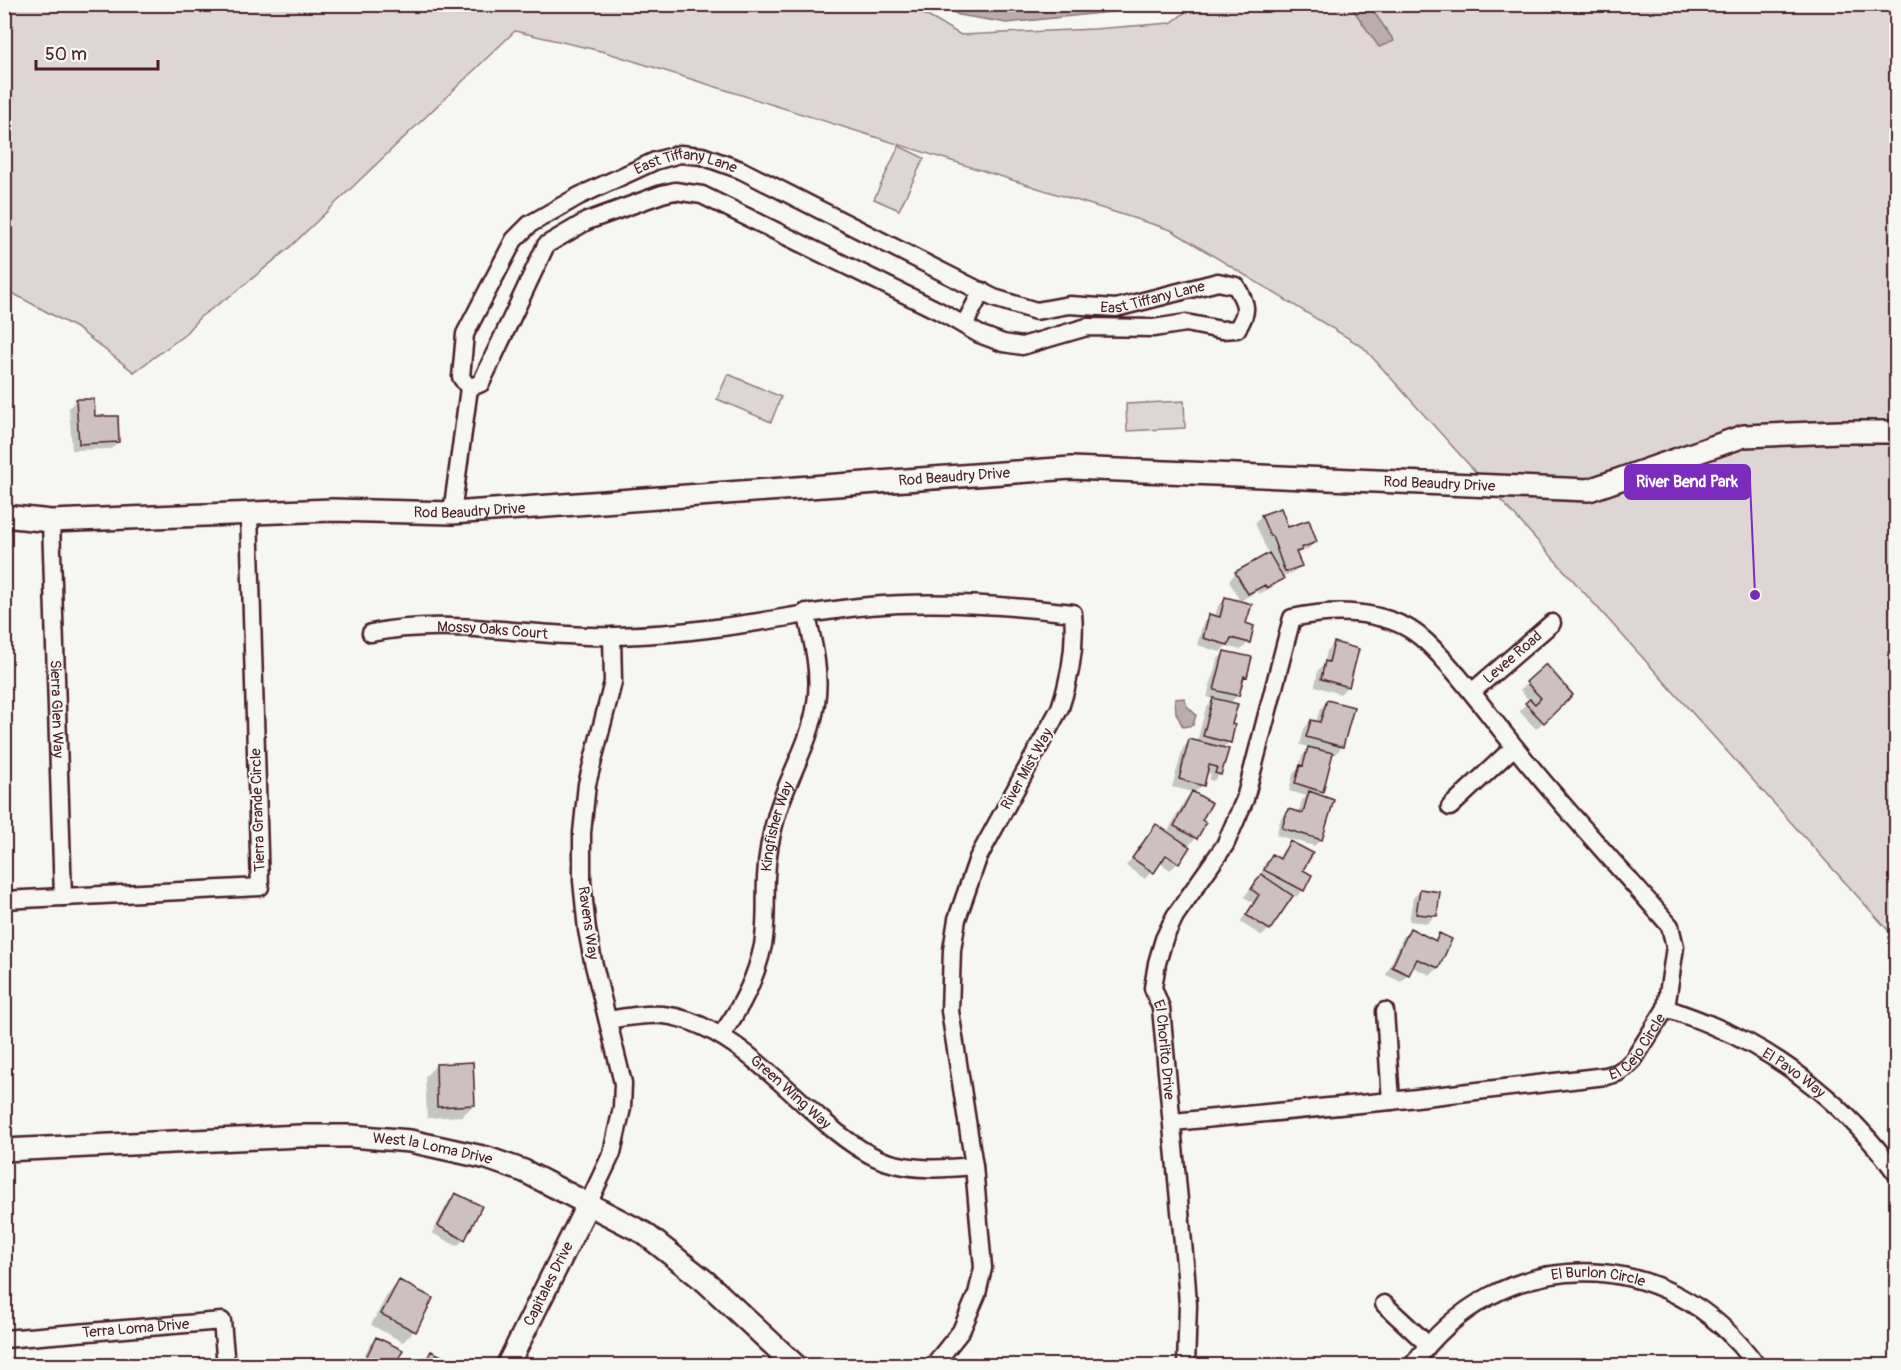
<svg xmlns="http://www.w3.org/2000/svg" width="1901" height="1370" font-family="Pangolin,sans-serif">
<rect width="100%" height="100%" fill="#f6f6f2"/>
<filter id="ink" filterUnits="userSpaceOnUse"><feTurbulence type="fractalNoise" baseFrequency=".0167" numOctaves="2"/><feDisplacementMap in="SourceGraphic" scale="12" xChannelSelector="R" yChannelSelector="G"/><feConvolveMatrix kernelMatrix="1 2 1 2 8 2 1 2 1" color-interpolation-filters="sRGB"/></filter>
<g filter="url(#ink)">
<path fill="#ddd6d5" stroke="#947a80" stroke-width="1.5" d="M906,4L961,35L1094,29L1171,23L1196,4L1896,5V939L1363,347L1171,230L605,52L515,31L289,248L237,291L200,317L183,336L134,372L78,329L5,289L4,5Z
M899,146L924,158L899,210L874,199Z
M728,374L781,397L771,422L717,399Z
M1184,401L1185,428L1127,431L1126,404Z"/>
<path fill="#bbadae" stroke="#8e747a" stroke-width="1.5" d="M940,5H1176L1007,23L959,15Z
M1350,5H1369L1394,41L1379,47Z
M1184,698L1187,706L1196,715L1193,725L1183,727L1176,713L1175,699Z"/>
<path fill="#0003" d="M76,401L118,442L111,449L72,450L69,408Z
M1262,516L1315,542L1308,549L1296,554L1300,565L1293,573L1281,577L1282,579L1274,586L1259,594L1258,591L1240,601L1229,581L1236,573L1269,555L1255,523Z
M1226,599L1245,624L1253,627L1248,643L1241,650L1226,646L1220,652L1197,645L1203,623L1210,616L1215,617L1218,606Z
M1335,644L1357,650L1347,687L1340,694L1315,686L1318,670L1324,665L1327,651Z
M1224,653L1246,676L1241,682L1238,695L1229,704V742L1222,749L1220,774L1213,781L1209,780L1211,774L1206,773L1202,785L1194,794L1200,821L1204,824L1196,838L1187,847L1159,852L1177,864L1170,870L1159,862L1145,879L1126,866L1156,826L1167,833L1185,800L1193,792L1172,787L1183,748L1190,741L1197,742L1206,707L1214,699L1207,697L1217,660Z
M1546,667L1571,695L1536,729L1519,711L1529,701L1520,690Z
M1327,702L1342,747L1335,754L1332,753L1322,791L1317,796L1321,839L1314,846L1276,835L1281,818L1288,811L1298,814L1302,800L1307,796L1289,791L1293,774L1298,769L1302,756L1310,747L1300,745L1304,729L1311,721L1316,723L1320,709Z
M1290,843L1301,871L1303,890L1296,897L1292,895L1269,929L1262,936L1240,922L1253,903L1244,897L1259,878L1265,863L1272,856L1278,859L1283,850Z
M1420,890L1435,915L1428,923L1409,921L1413,898Z
M1410,930L1433,941L1440,935L1450,940L1438,968L1431,975L1412,967L1408,974L1401,982L1386,975L1403,937Z
M436,1065L474,1105L462,1116L427,1118L425,1077Z
M455,1195L464,1239L457,1246L432,1233L448,1202Z
M399,1282L414,1331L403,1342L371,1325L388,1293Z
M376,1338L394,1366H359L369,1346Z
M431,1352L453,1366H421Z"/>
<path fill="#ccc1c0" stroke="#4a1f2b" stroke-width="1.5" d="M76,399H94L95,416H118L119,442L79,444Z
M1281,508L1288,527L1309,520L1317,542L1301,548L1302,550L1296,552L1302,566L1285,572L1272,536H1270L1261,515Z
M1269,553L1284,579L1267,588L1265,585L1248,594L1235,572Z
M1225,597L1252,604L1246,623L1254,626L1250,643L1231,638L1228,645L1203,638L1209,614L1220,617Z
M1334,642L1359,649L1349,687L1321,679L1325,661L1329,662Z
M1224,651L1252,657L1247,677L1244,676L1239,696L1214,690Z
M1546,664L1573,695L1544,723L1525,703L1530,699L1535,704L1541,698L1526,682Z
M1213,698L1238,704L1232,724L1235,725L1231,743L1203,736Z
M1327,700L1354,707L1343,747L1306,737L1311,720L1320,722Z
M1189,739L1229,749L1221,775L1215,773L1217,767L1209,765L1204,786L1179,779Z
M1308,747L1333,753L1323,792L1295,783L1300,765L1303,766Z
M1192,791L1212,803L1202,820L1206,823L1197,839L1174,826Z
M1309,791L1334,800L1322,840L1282,828L1288,809L1303,813Z
M1156,824L1190,847L1179,864L1166,855L1154,873L1132,858Z
M1290,841L1313,853L1303,870L1312,875L1304,891L1264,870L1272,854L1280,859Z
M1261,874L1293,896L1270,930L1246,915L1259,895L1251,889Z
M1420,889L1440,892L1437,916L1416,914Z
M1410,928L1436,941L1439,933L1452,939L1439,968L1417,959L1409,975L1392,967Z
M473,1062L475,1105L437,1107L436,1064Z
M455,1193L482,1206L465,1240L438,1226Z
M399,1280L433,1298L416,1332L381,1314Z
M376,1337L403,1350L395,1366H362Z
M431,1351L456,1363L455,1366H423Z"/>
<g fill="none" stroke-linecap="round" stroke-linejoin="round">
<defs>
<g id="minor">
<path d="M964,325L982,291"/>
<path id="s1" d="M452,513L469,388L461,377L465,334L514,240L530,224L579,196L655,161L680,154L702,156L741,170L994,298L1036,311L1069,305L1116,308L1218,282L1236,286C1247,305 1249,311 1237,329L1221,330L1186,323L1154,328L1087,327L1022,346L1003,343L979,334L939,311L702,195L675,191L662,194L587,221L546,245L481,383L469,388"/>
<path id="s2" d="M51,521L63,897"/>
<path id="s3" d="M371,633C451,616 535,639 616,636C647,635 677,633 707,629C761,623 814,611 869,606C937,600 1006,605 1073,613C1076,647 1071,676 1060,708L978,858L957,919L952,950L950,1011L974,1166L983,1268L977,1294L961,1331L933,1366"/>
<path id="s4" d="M1473,691L1552,623"/>
<path d="M1450,807L1514,747"/>
<path d="M4,900L260,887L249,513"/>
<path id="s5" d="M1666,1008C1682,1014 1698,1019 1713,1026C1786,1056 1850,1110 1896,1173"/>
<path d="M1385,1011L1391,1101"/>
<path id="s6" d="M608,1020C626,1017 644,1014 663,1015C723,1021 776,1080 820,1118C839,1135 860,1152 884,1161C914,1171 944,1169 974,1166"/>
<path id="s7" d="M721,1035C741,1008 756,979 763,945C767,923 765,899 766,877C767,856 771,834 777,814C788,776 811,742 816,703C821,672 813,642 806,612"/>
<path id="s8" d="M1173,1122L1391,1101L1606,1076L1617,1073L1626,1067L1634,1059L1666,1008L1675,947L1670,926C1618,866 1563,808 1514,746C1491,718 1470,688 1445,661C1433,648 1420,634 1404,626C1368,609 1329,610 1292,618L1245,799L1225,845L1175,916L1164,939L1157,963L1153,988L1161,1008L1186,1275L1188,1305L1186,1366"/>
<path d="M588,1204L612,1153L622,1108L623,1083L593,961L587,930L582,881V833L587,784L613,682L612,636"/>
<path d="M1384,1304L1427,1344"/>
<path id="s9" d="M4,1339L222,1321L226,1366"/>
<path id="s10" d="M1412,1366C1500,1241 1668,1241 1757,1366"/>
</g>
<g id="tertiary">
<path id="s11" d="M4,516L51,521L332,510L452,513L1071,468L1589,490L1744,436L1839,432H1896"/>
<path id="s12" d="M4,1150L300,1136H351L410,1141L487,1158L524,1171L644,1233L706,1282L796,1366"/>
<path id="s13" d="M507,1366L588,1204"/>
</g>
</defs>
<use href="#minor" stroke="#4a1f2b" stroke-width="21"/>
<use href="#tertiary" stroke="#4a1f2b" stroke-width="26"/>
<use href="#minor" stroke="#f6f6f2" stroke-width="16"/>
<use href="#tertiary" stroke="#f6f6f2" stroke-width="21"/>
</g>
</g>
<g text-anchor="middle" dominant-baseline="central" stroke-width="4.5" stroke-linejoin="round" paint-order="stroke">
<g font-size="15" fill="#4a1f2b" stroke="#f6f6f2">
<text stroke="none"><textPath href="#s1" startOffset="483">East Tiffany Lane</textPath></text>
<text stroke="none"><textPath href="#s1" startOffset="987">East Tiffany Lane</textPath></text>
<text stroke="none"><textPath href="#s11" startOffset="952">Rod Beaudry Drive</textPath></text>
<text stroke="none"><textPath href="#s11" startOffset="1438">Rod Beaudry Drive</textPath></text>
<text stroke="none"><textPath href="#s11" startOffset="466">Rod Beaudry Drive</textPath></text>
<text stroke="none"><textPath href="#s3" startOffset="122">Mossy Oaks Court</textPath></text>
<text stroke="none"><textPath href="#s4" startOffset="52">Levee Road</textPath></text>
<text stroke="none"><textPath href="#s2" startOffset="188">Sierra Glen Way</textPath></text>
<text transform="translate(1027 769) rotate(-61)">River Mist Way</text>
<text transform="translate(258 810) rotate(-92)">Tierra Grande Circle</text>
<text stroke="none"><textPath href="#s7" startOffset="220">Kingfisher Way</textPath></text>
<text transform="translate(588 923) rotate(82)">Ravens Way</text>
<text stroke="none"><textPath href="#s8" startOffset="480">El Cejo Circle</textPath></text>
<text stroke="none"><textPath href="#s8" startOffset="1592">El Chorlito Drive</textPath></text>
<text stroke="none"><textPath href="#s5" startOffset="144">El Pavo Way</textPath></text>
<text stroke="none"><textPath href="#s6" startOffset="207">Green Wing Way</textPath></text>
<text stroke="none"><textPath href="#s12" startOffset="430">West la Loma Drive</textPath></text>
<text stroke="none"><textPath href="#s10" startOffset="218">El Burlon Circle</textPath></text>
<text stroke="none"><textPath href="#s13" startOffset="92">Capitales Drive</textPath></text>
<text stroke="none"><textPath href="#s9" startOffset="132">Terra Loma Drive</textPath></text>
</g>
</g>
<path fill="none" stroke="#7b2cbf" stroke-width="2" d="M1755 595L1750 482"/>
<circle fill="#7b2cbf" stroke="#f6f6f2" stroke-width="2" cx="1755" cy="595" r="6"/>
<rect fill="#7b2cbf" stroke="#7b2cbf" stroke-width="2" x="1625" y="465" width="125" height="34" rx="6"/>
<g font-size="16" text-anchor="middle" font-weight="bold" fill="#fff">
<text x="1687" y="487">River Bend Park</text>
</g>
<rect width="1901" height="1370" fill="none" stroke="#f6f6f2" stroke-width="24"/>
<rect x="12" y="12" width="1877" height="1346" fill="none" stroke="#4a1f2b" stroke-width="2" filter="url(#ink)"/>
<path d="M36 60v9h122v-9" fill="none" stroke="#4a1f2b" stroke-width="3"/>
<text x="45" y="60" font-size="18" fill="#4a1f2b" stroke="#f6f6f2" stroke-width="4.5" paint-order="stroke">50 m</text>
</svg>
